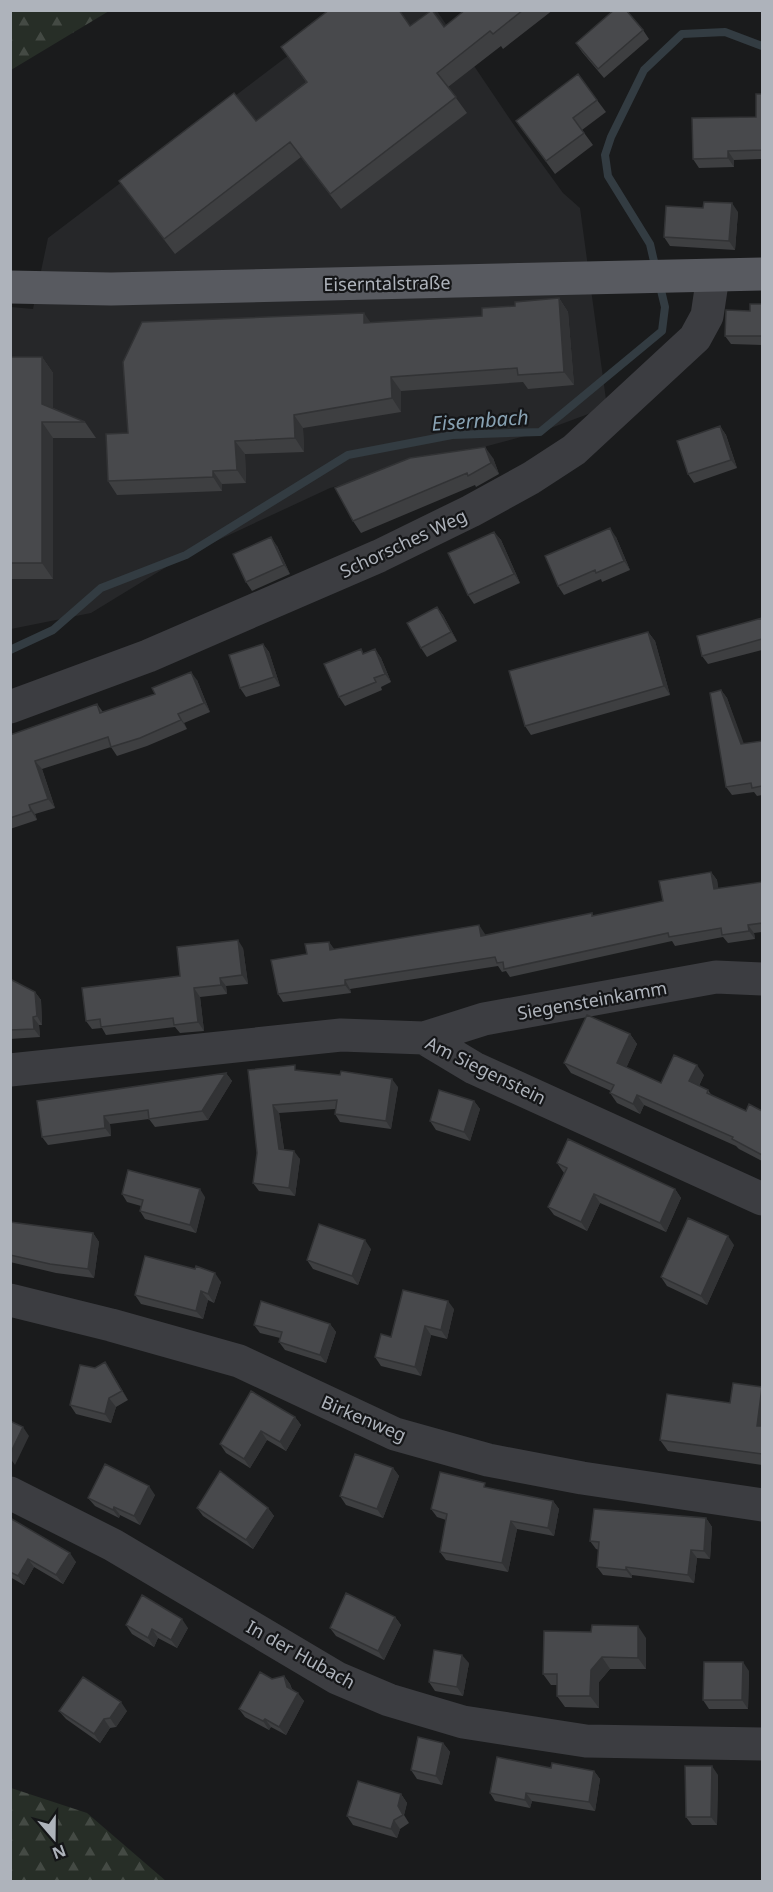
<svg xmlns="http://www.w3.org/2000/svg" width="773" height="1892" font-family="'Noto Sans',sans-serif">
<defs>
<pattern id="forest-firs" width="22" height="20" patternUnits="userSpaceOnUse" patternTransform="scale(1.5)"><rect width="22" height="20" fill="#272e27"/><path d="M5 1l3.5 6h-7zM16 11l3.5 6h-7z" fill="#444a44"/></pattern>
</defs>
<rect width="100%" height="100%" fill="#1a1b1c"/>
<path fill="#262729" d="M347,11H437L518,131L563,193L580,208L607,407L540,432L330,488L186,555L91,613L11,629V307L33,309L48,238Z"/>
<path fill="url(#forest-firs)" d="M11,10H109V11L11,70Z
M11,1788L87,1813L166,1881H11Z"/>
<g fill="none" stroke-linecap="round" stroke-linejoin="round">
<path stroke="#333c42" stroke-width="8" d="M656,270L650,244L608,176L605,155L611,137L644,70L682,34L725,32L762,46
M10,650L53,630L101,588L186,555L348,455L452,435L540,432L662,331L665,307L659,282"/>
<path stroke="#3c3d41" stroke-width="33" d="M10,707L148,656L379,556L471,511L531,478L574,450L695,338L707,316L713,276
M424,1038L484,1019L716,977L762,979
M10,1070L341,1035L424,1038L474,1068L762,1199
M10,1300L111,1325L239,1361L395,1434L488,1460L582,1478L762,1505
M10,1493L113,1545L337,1678L389,1700L463,1722L586,1741L762,1744"/>
<path stroke="#585a60" stroke-width="33" d="M10,287L111,289L762,274"/>
</g>
<path fill="#3e3f41" d="M465,10H553L503,49L501,46L448,87L467,113L341,209L301,157L175,254L119,181L256,121L306,82L281,47L410,26L444,27Z
M643,30L649,39L604,78L582,52L576,43Z
M762,94V159L734,160V167L699,168L693,159L756,117Z
M597,100L606,112L582,130L593,145L555,174L525,133Z
M703,208L738,212L735,250L670,246L664,237Z
M559,298L568,312L574,385L528,389L523,382L401,391V412L303,428L304,452L245,454L246,483L222,484V491L117,495L108,481L128,433L371,323L482,316L515,306Z
M762,304V345L731,344L725,336L750,311Z
M10,357H42L53,373V408L85,422L96,438H53V579H10Z
M720,426L726,435L737,468L694,483L688,474Z
M493,458L499,474L476,487L475,485L361,533L353,521Z
M494,532L501,540L520,583L474,604L468,595Z
M616,537L630,570L602,582L601,579L564,595L558,586Z
M277,546L290,574L252,591L246,582Z
M437,607L443,615L457,641L427,657L421,648Z
M762,618V650L708,664L702,656Z
M648,632L655,641L670,695L531,735L525,726Z
M263,644L269,652L280,686L246,697L240,688Z
M375,649L381,658L391,682L381,687L382,690L345,706L339,697L364,653Z
M197,680L210,712L184,723L187,729L147,746L117,756L111,747L42,769L55,808L35,814L37,820L10,829V735L97,704L103,712Z
M721,690L727,698L743,744L762,741V795L757,796L754,792L732,795L726,787Z
M711,872L717,880L718,889L762,882V932L754,933L755,939L728,943L723,937L675,946L672,941L510,977L506,971L502,972L498,966L350,989L351,993L283,1002L278,994L329,942L334,950L485,934V935L592,913L593,916L663,901Z
M243,948L248,984L226,986L227,994L200,997L204,1031L180,1033L175,1027L106,1035L102,1028L92,1029L86,1021L180,976Z
M10,979L35,992L41,1000L42,1025H39L40,1037L10,1039Z
M630,1034L637,1044L626,1068L661,1083L704,1075L699,1086L708,1090L712,1096L746,1111H762V1161L739,1149L736,1146L644,1105L640,1114L617,1103L610,1093L611,1091L571,1073L564,1063Z
M248,1070L299,1071L398,1087L391,1129L340,1122L335,1114V1109L279,1113L284,1149L300,1159L295,1196L259,1191L253,1183L257,1153Z
M226,1073L232,1081L208,1120L155,1127L149,1119L110,1124L111,1136L48,1145L42,1137Z
M474,1101L480,1109L470,1141L436,1130L430,1121Z
M557,1163L675,1189L681,1198L666,1232L600,1203L587,1231L554,1215L548,1207L564,1173Z
M122,1194L205,1197L196,1233L145,1219L140,1211L141,1206L127,1202Z
M10,1220L12,1223L93,1233L99,1242L94,1278L56,1273L10,1262Z
M734,1245L707,1305L667,1286L661,1277Z
M371,1249L358,1285L313,1269L307,1260Z
M195,1269L221,1282L214,1303L208,1300L203,1319L141,1304L135,1295Z
M454,1309L447,1339L431,1335L421,1376L381,1366L375,1357L391,1337Z
M330,1324L336,1332L326,1363L285,1350L279,1342L280,1338L260,1333L254,1325Z
M105,1362L128,1400L116,1407L111,1423L76,1414L70,1405L95,1368Z
M762,1387V1465L668,1451L660,1440L730,1403Z
M295,1417L301,1425L286,1451L267,1440L250,1468L226,1453L220,1444Z
M393,1468L399,1476L383,1518L346,1505L340,1496Z
M488,1488L553,1501L559,1509L554,1536L517,1529L508,1572L446,1560L440,1552L446,1520L437,1517L431,1509Z
M155,1495L140,1525L120,1515L119,1518L95,1506L88,1498Z
M197,1508H268L274,1516L253,1549L203,1516Z
M10,1518L76,1562L63,1584L34,1567L24,1585L10,1577Z
M706,1518L712,1527L710,1559L697,1558L694,1583L632,1575V1578L603,1575L597,1567L599,1550L596,1549L590,1541Z
M395,1617L401,1625L384,1660L336,1636L330,1628Z
M126,1625L188,1628L177,1648L158,1638L154,1647L132,1634Z
M646,1638V1669H610L599,1682V1708L565,1707L557,1696V1685H551L543,1674Z
M469,1663L463,1696L435,1691L429,1682Z
M749,1671L748,1709H709L703,1700Z
M284,1676L290,1684L292,1689L304,1701L286,1735L271,1727L269,1730L245,1717L239,1709L272,1679Z
M59,1711H127L116,1727L110,1728L100,1743L66,1719Z
M443,1743L450,1752L442,1785L417,1779L411,1770Z
M551,1768L594,1771L600,1779L595,1811L532,1801L530,1808L495,1801L490,1793Z
M718,1775L717,1825H692L686,1817Z
M401,1794L407,1803L404,1815L409,1823L400,1829L397,1838L353,1825L347,1816Z"/>
<path fill="#323335" d="M728,151L734,160V167L728,158Z
M732,203L738,212L735,250L729,241Z
M559,298L568,312L574,385L564,372Z
M364,313L373,326L364,323Z
M42,357L53,373V420L42,404Z
M391,377L401,391V412L392,398Z
M294,415L303,428L304,452L295,438Z
M42,422L53,438V579L42,563Z
M720,426L726,435L737,468L731,460Z
M235,441L245,454L246,483L237,470Z
M485,447L493,458L499,474L491,463Z
M213,471L222,484V491L213,477Z
M610,528L616,537L630,570L624,561Z
M494,532L501,540L520,583L514,574Z
M271,537L277,546L290,574L284,565Z
M437,607L443,615L457,641L451,632Z
M648,632L655,641L670,695L664,686Z
M263,644L269,652L280,686L274,677Z
M375,649L381,658L391,682L385,674Z
M191,672L197,680L210,712L204,703Z
M721,690L727,698L747,752L741,744Z
M178,714L184,723L187,729L181,720Z
M35,761L42,769L55,808L48,799Z
M29,805L35,814L37,820L31,811Z
M711,872L717,880L720,898L714,889Z
M479,925L485,934L487,944L481,936Z
M748,925L754,933L755,939L749,931Z
M238,940L243,948L248,984L242,975Z
M329,942L335,950H330Z
M220,978L226,986L227,994L221,985Z
M345,980L350,989L351,993L345,985Z
M194,988L200,997L204,1031L198,1022Z
M35,992L41,1000L42,1025L37,1016Z
M33,1017L39,1025L40,1037L34,1029Z
M630,1034L637,1044L624,1073L617,1063Z
M697,1065L704,1075L696,1091L689,1081Z
M226,1073L232,1081L208,1120L202,1111Z
M392,1079L398,1087L391,1129L386,1121Z
M637,1095L644,1105L640,1114L633,1104Z
M474,1101L480,1109L470,1141L464,1132Z
M273,1105L279,1113L285,1157L279,1149Z
M104,1116L110,1124L111,1136L105,1128Z
M294,1151L300,1159L295,1196L289,1188Z
M200,1189L205,1197L196,1233L190,1225Z
M675,1189L681,1198L666,1232L660,1223Z
M594,1194L600,1203L587,1231L581,1222Z
M93,1233L99,1242L94,1278L88,1269Z
M728,1236L734,1245L707,1305L701,1296Z
M365,1240L371,1249L358,1285L352,1276Z
M215,1273L221,1282L214,1303L208,1294Z
M201,1291L208,1300L203,1319L196,1311Z
M448,1301L454,1309L447,1339L441,1330Z
M330,1324L336,1332L326,1363L320,1355Z
M425,1326L431,1335L421,1376L415,1367Z
M105,1362L111,1371L128,1400L122,1391Z
M762,1388V1434L757,1426Z
M109,1398L116,1407L111,1423L105,1414Z
M295,1417L301,1425L286,1451L280,1442Z
M23,1427L29,1436L15,1465L10,1458V1454Z
M261,1431L267,1440L250,1468L244,1459Z
M393,1468L399,1476L383,1518L377,1509Z
M149,1486L155,1495L140,1525L134,1516Z
M553,1501L559,1509L554,1536L548,1528Z
M114,1507L120,1515L119,1518L113,1510Z
M268,1508L274,1516L253,1549L246,1540Z
M706,1518L712,1527L710,1559L704,1551Z
M511,1521L517,1529L508,1572L502,1563Z
M691,1550L697,1558L694,1583L688,1575Z
M70,1553L76,1562L63,1584L56,1575Z
M28,1559L34,1567L24,1585L18,1576Z
M626,1567L632,1575V1578L626,1570Z
M395,1617L401,1625L384,1660L378,1651Z
M182,1619L188,1628L177,1648L171,1640Z
M638,1626L646,1638V1669L638,1658Z
M152,1629L158,1638L154,1647L148,1638Z
M462,1655L469,1663L463,1696L457,1687Z
M602,1657L610,1669L599,1682V1708L590,1696L591,1670Z
M743,1662L749,1671L748,1709L742,1700Z
M284,1676L290,1684L293,1696L287,1687Z
M298,1693L304,1701L286,1735L279,1727Z
M121,1702L127,1711L116,1727L110,1718Z
M104,1719L110,1728L100,1743L94,1734Z
M265,1719L271,1727L269,1730L263,1721Z
M443,1743L450,1752L442,1785L436,1776Z
M712,1766L718,1775L717,1825L711,1817Z
M594,1771L600,1779L595,1811L589,1802Z
M526,1793L532,1801L530,1808L525,1800Z
M401,1794L407,1803L404,1815L409,1823L398,1806Z
M394,1820L400,1829L397,1838L391,1829Z"/>
<path fill="#48494c" stroke="#323335" stroke-width="1.5" d="M329,10H399L410,26L432,10L444,27L465,10H523L493,34L490,31L437,73L456,97L330,194L290,142L164,239L119,181L234,93L256,121L307,82L281,47Z
M614,10H626L643,30L598,69L576,43Z
M578,74L597,100L573,118L584,133L546,161L516,121Z
M756,94H762V150L728,151V158L693,159L692,118L756,117Z
M704,202L732,203L729,241L664,237L666,206L703,208Z
M559,298L564,372L518,375L517,368L391,377L392,398L294,415L295,438L235,441L237,470L213,471V477L108,481L106,434L128,433L123,362L142,322L364,313V323L482,316V308L515,306V302Z
M750,304H762V336H725L726,310L750,311Z
M10,357H42V404L85,422H42V563H10Z
M720,426L731,460L688,474L677,441Z
M485,447L491,463L468,476L467,473L353,521L335,488L410,458Z
M610,528L624,561L596,573L595,570L558,586L545,556Z
M494,532L514,574L468,595L448,553Z
M271,537L284,565L246,582L233,554Z
M437,607L451,632L421,648L407,623Z
M762,618V639L702,656L697,636Z
M648,632L664,686L525,726L509,671Z
M263,644L274,677L240,688L229,655Z
M361,649L363,654L375,649L385,674L374,678L376,682L339,697L324,664Z
M191,672L204,703L178,714L181,720L140,738L111,747L108,737L35,761L48,799L29,805L31,811L10,818V735L97,704L100,713L155,694L152,688Z
M721,690L741,744L762,741V786L752,788L751,783L726,787L710,693Z
M711,872L714,889L762,882V923L748,925L749,931L722,935L721,928L669,937L668,933L504,969L503,962L497,963L495,957L345,980V985L278,994L271,960L307,954L305,944L329,942L330,950L479,925L481,936L592,913V916L663,901L659,881Z
M238,940L242,975L220,978L221,985L194,988L198,1022L174,1025L173,1018L101,1027L100,1019L86,1021L82,988L180,976L177,947Z
M10,979L35,992L37,1016L33,1017L34,1029L10,1030Z
M587,1015L630,1034L617,1063L661,1083L674,1055L697,1065L689,1081L708,1090L707,1093L746,1111L749,1104L762,1111V1155L732,1139L733,1137L637,1095L633,1104L610,1093L614,1085L564,1063Z
M295,1065V1070L340,1075L341,1071L392,1079L386,1121L335,1114L337,1100L273,1105L279,1149L294,1151L289,1188L253,1183L257,1153L248,1070Z
M226,1073L202,1111L149,1119L148,1110L104,1116L105,1128L42,1137L37,1101Z
M439,1090L474,1101L464,1132L430,1121Z
M568,1139L675,1189L660,1223L594,1194L581,1222L548,1207L567,1168L557,1163Z
M128,1170L200,1189L190,1225L140,1211L143,1200L122,1194Z
M688,1218L728,1236L701,1296L661,1277Z
M10,1222L93,1233L88,1269L50,1264L10,1255Z
M319,1224L365,1240L352,1276L307,1260Z
M145,1256L195,1269L196,1266L215,1273L208,1294L201,1291L196,1311L135,1295Z
M403,1290L448,1301L441,1330L425,1326L415,1367L375,1357L381,1334L391,1337Z
M261,1301L330,1324L320,1355L279,1342L282,1332L254,1325Z
M105,1362L122,1391L109,1398L105,1414L70,1405L80,1365L95,1368Z
M733,1383L762,1387L757,1426H762V1454L660,1440L667,1394L730,1403Z
M251,1391L295,1417L280,1442L261,1431L244,1459L220,1444Z
M10,1421L23,1427L10,1454Z
M355,1454L393,1468L377,1509L340,1496Z
M105,1464L149,1486L134,1516L114,1507L113,1510L88,1498Z
M220,1471L268,1508L246,1540L197,1508Z
M440,1472L485,1483L484,1487L553,1501L548,1528L511,1521L502,1563L440,1552L447,1514L431,1509Z
M594,1509L706,1518L704,1551L691,1550L688,1575L626,1567V1570L597,1567L599,1542L590,1541Z
M10,1518L70,1553L56,1575L28,1559L18,1576L10,1572Z
M346,1593L395,1617L378,1651L330,1628Z
M142,1595L182,1619L171,1640L152,1629L148,1638L126,1625Z
M592,1625L638,1626V1658L602,1657L591,1670L590,1696H557V1674H543L544,1631L591,1632Z
M434,1650L462,1655L457,1687L429,1682Z
M704,1662H743L742,1700H703Z
M260,1672L272,1679L284,1676L287,1687L298,1693L279,1727L265,1719L263,1721L239,1709Z
M83,1677L121,1702L110,1718L104,1719L94,1734L59,1711Z
M418,1737L443,1743L436,1776L411,1770Z
M497,1757L551,1768L552,1763L594,1771L589,1802L526,1793L525,1800L490,1793Z
M685,1766H712L711,1817H686Z
M358,1781L401,1794L398,1806L403,1815L394,1820L391,1829L347,1816Z"/>
<g text-anchor="middle" dominant-baseline="central" stroke-width="4.5" stroke-linejoin="round" paint-order="stroke">
<g font-size="18" fill="#aeb3bb" stroke="#151618">
<text transform="translate(387 283) rotate(-1)">Eiserntalstraße</text>
<text transform="translate(403 543) rotate(-25)">Schorsches Weg</text>
<text transform="translate(592 1000) rotate(-10)">Siegensteinkamm</text>
<text transform="translate(486 1070) rotate(26)">Am Siegenstein</text>
<text transform="translate(364 1418) rotate(23)">Birkenweg</text>
<text transform="translate(301 1654) rotate(29)">In der Hubach</text>
</g>
<g font-size="20" font-style="italic" fill="#88a2b3" stroke="#151618">
<text transform="translate(480 420) rotate(-4)">Eisernbach</text>
</g>
</g>
<rect width="773" height="1892" fill="none" stroke="#aeb3bb" stroke-width="24"/>
<g transform="translate(54 1838) rotate(160)" stroke="#151618" stroke-width="4.5" paint-order="stroke">
<path d="M0-4.5L10 22L0 15L-10 22Z" fill="#aeb3bb"/>
<text y="-9" font-size="16" font-weight="bold" text-anchor="middle" fill="#aeb3bb">N</text>
</g>
</svg>
